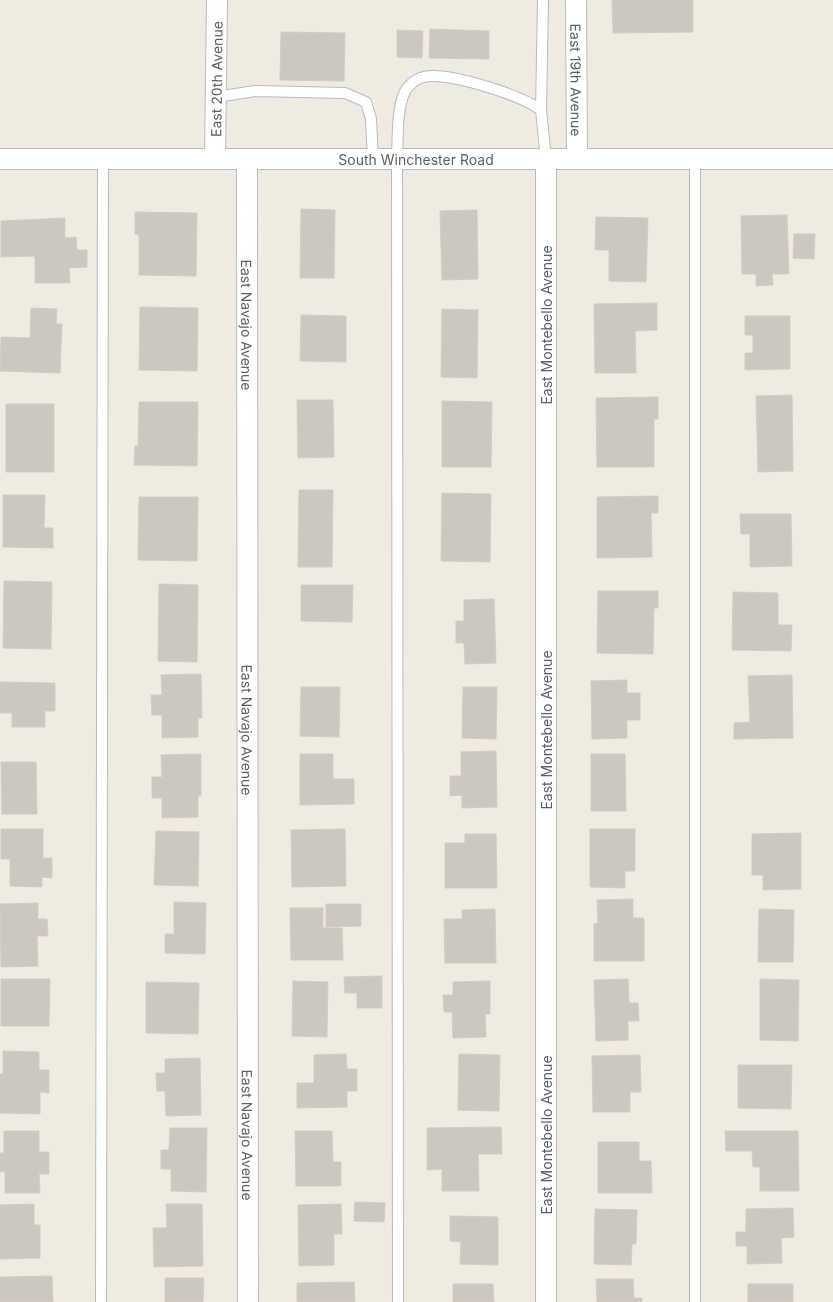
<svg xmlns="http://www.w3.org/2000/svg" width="833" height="1302" font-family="Inter,sans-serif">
<rect width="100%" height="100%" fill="#efebe1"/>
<path fill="#ccc7c1" stroke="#d4ccbf" d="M612,0H693V32L613,33Z
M430,29L489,31V59L429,58Z
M397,30L423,31L422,58L397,57Z
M281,32L345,33L344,81L280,80Z
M301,209L335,210L334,278H300Z
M477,210L478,279L442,280L440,211Z
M135,212L197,213L196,276L139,275V235L135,234Z
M787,215L789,274H772L773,285L756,286V274H742L741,216Z
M596,217L648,218L646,282L609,281V250H595Z
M65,218V238L76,237L77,250H87V267L69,268L70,283H35V256L1,257V221Z
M794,234H815L814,259L793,258Z
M657,303V330L635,331L636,373H595L594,304Z
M140,307L198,308L197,371L139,370Z
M31,308L57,309L56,324H62L60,373L0,371L1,337L30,338Z
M442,309L478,310L477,378L441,377Z
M301,315L346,316V362L300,361Z
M745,316H790V369L745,370V353H753V335H745Z
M792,395L793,471L758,472L756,396Z
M658,397V419H654V467H597L596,398Z
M297,400H333L334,457L298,458Z
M442,401L492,402L491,467H442Z
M139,402H198L197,466L134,465L135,446H138Z
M6,404H54V472H6Z
M299,490H333L332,567H298Z
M442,493L491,494L490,562L441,561Z
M3,495H45L44,528H53V548L3,547Z
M658,496V513H651L652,557L597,558V497Z
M139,497H198L197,561L138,560Z
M740,514H791L792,566L750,567V534H741Z
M4,581L52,582L51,649L3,648Z
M159,584L198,585L197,662L158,661Z
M301,585H353L352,622L301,621Z
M598,591H658V608H654L653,654L597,653Z
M733,592L778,593V625H792L791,651L732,650Z
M494,599L496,663L465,664L464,643H456V621H464V600Z
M201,674L202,718H198V737L162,738V715H152L151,695H162L161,675Z
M792,675L793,738L734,739V723L750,722L748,676Z
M627,680V693H640V720H627V738L592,739L591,681Z
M0,682L55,683V711H45V727H12V713H0Z
M301,687H340L339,737L300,736Z
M463,687H497L496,739L462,738Z
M496,751L497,807L462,808V795L450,796V776H461V752Z
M201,754V796H198V817L162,818V798H152V777H162L161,755Z
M300,754H333V779H354V804L300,805Z
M591,754H625L626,811H591Z
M1,762H36L37,814H2Z
M1,829H43V858H52V878L42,877V887L10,886V859H1Z
M345,829L346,886L292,887L291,830Z
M590,829H635V871H625V888L590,887Z
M156,831L199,832L198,886L154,885Z
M801,833V889L763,890V875H752V834Z
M465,834H496L497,888H445V843H465Z
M633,899V918H644V961H594V924L598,923L597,900Z
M174,902L206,903L205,954L165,953V934H174Z
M38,903V919H47L48,936H37L38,966L1,967L0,904Z
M326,904H361V926L326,927Z
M290,908H323V928H342L343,960H291Z
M495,909L496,963H445L444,919H462V910Z
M759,909L794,910L793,962H758Z
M382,976V1008H357V993H345L344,977Z
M1,979H50L49,1026H1Z
M628,979L629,1003H638L639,1021H628V1040L596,1041L594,980Z
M760,979L799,980L798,1041L760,1040Z
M293,981L328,982L327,1037L292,1036Z
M490,981V1014H485L486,1037L453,1038L452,1012H444L443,995H453V982Z
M146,982L199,983L198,1034L146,1033Z
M3,1051L39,1052V1070H49V1093L40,1092V1114L0,1113V1074H3Z
M346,1054L347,1069H357V1091H347V1107L297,1108V1083H314V1055Z
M459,1054L500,1055L499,1111L458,1110Z
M640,1055L641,1092H630V1112H593L592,1056Z
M200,1058L201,1115L166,1116L165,1091H157L156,1073H165V1059Z
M738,1065H792L791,1109L738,1108Z
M501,1127L502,1154H478L479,1191H442V1169L427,1170V1128Z
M170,1128H207L206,1192L171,1191V1169H161V1150H169Z
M4,1131H39V1152H49V1174H39L40,1193H5V1171L0,1172V1153H4Z
M295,1131H332L333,1162H341V1186H296Z
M725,1131H798L799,1191H760V1167H753L752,1151H726Z
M598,1142H639V1161H651L652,1193H598Z
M355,1202L385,1203L384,1222L354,1221Z
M34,1204V1225H40V1258L0,1259V1205Z
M166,1204H202L203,1266L154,1267L153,1228H167Z
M341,1204L342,1234H334V1265L299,1266L298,1205Z
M793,1208L794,1237L781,1238L782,1263L747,1264V1246H736V1232H746V1209Z
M595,1209L637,1210L636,1244H632L631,1265L594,1264Z
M450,1216L498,1217V1265L460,1264L461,1242L450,1241Z
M52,1276L53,1302H0V1277Z
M165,1278H204L203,1302H165Z
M596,1279H633L634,1298H642V1302H597Z
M354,1282L355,1302H297V1283Z
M453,1284H493L494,1302H453Z
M748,1284H793V1302H748Z"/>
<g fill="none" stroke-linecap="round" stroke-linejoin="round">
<defs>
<path id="service" d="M216,97L255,91L345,93L366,102L371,119L373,159
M541,110L543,0
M695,159V1302
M101,1302L103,159
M398,1302L397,159C398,140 396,101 408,87C414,80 422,76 431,76C456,75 521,95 541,110L546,159"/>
<g id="minor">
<path id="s1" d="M576,0L577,159"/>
<path id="s2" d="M0,159H833"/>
<path id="s3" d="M215,159L217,0"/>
<path id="s4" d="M247,159L248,1302"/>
<path d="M546,159V1302"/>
</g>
</defs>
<use href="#service" stroke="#b7bbbf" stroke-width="12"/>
<use href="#minor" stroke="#b7bbbf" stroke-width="22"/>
<use href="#service" stroke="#fff" stroke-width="10"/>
<use href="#minor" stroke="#fff" stroke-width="20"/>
</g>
<g text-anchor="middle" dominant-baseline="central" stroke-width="5" stroke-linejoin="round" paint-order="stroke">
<g font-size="14" fill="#5a5f64" stroke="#fff">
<text stroke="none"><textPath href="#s3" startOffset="80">East 20th Avenue</textPath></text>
<text stroke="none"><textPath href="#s1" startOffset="80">East 19th Avenue</textPath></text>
<text stroke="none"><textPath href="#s2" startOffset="416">South Winchester Road</textPath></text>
<text stroke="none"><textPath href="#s4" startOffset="166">East Navajo Avenue</textPath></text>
<text transform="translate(546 325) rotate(-90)">East Montebello Avenue</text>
<text stroke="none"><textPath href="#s4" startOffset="571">East Navajo Avenue</textPath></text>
<text transform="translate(546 730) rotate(-90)">East Montebello Avenue</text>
<text stroke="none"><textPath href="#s4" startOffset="976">East Navajo Avenue</textPath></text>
<text transform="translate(546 1135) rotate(-90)">East Montebello Avenue</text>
</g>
</g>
</svg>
